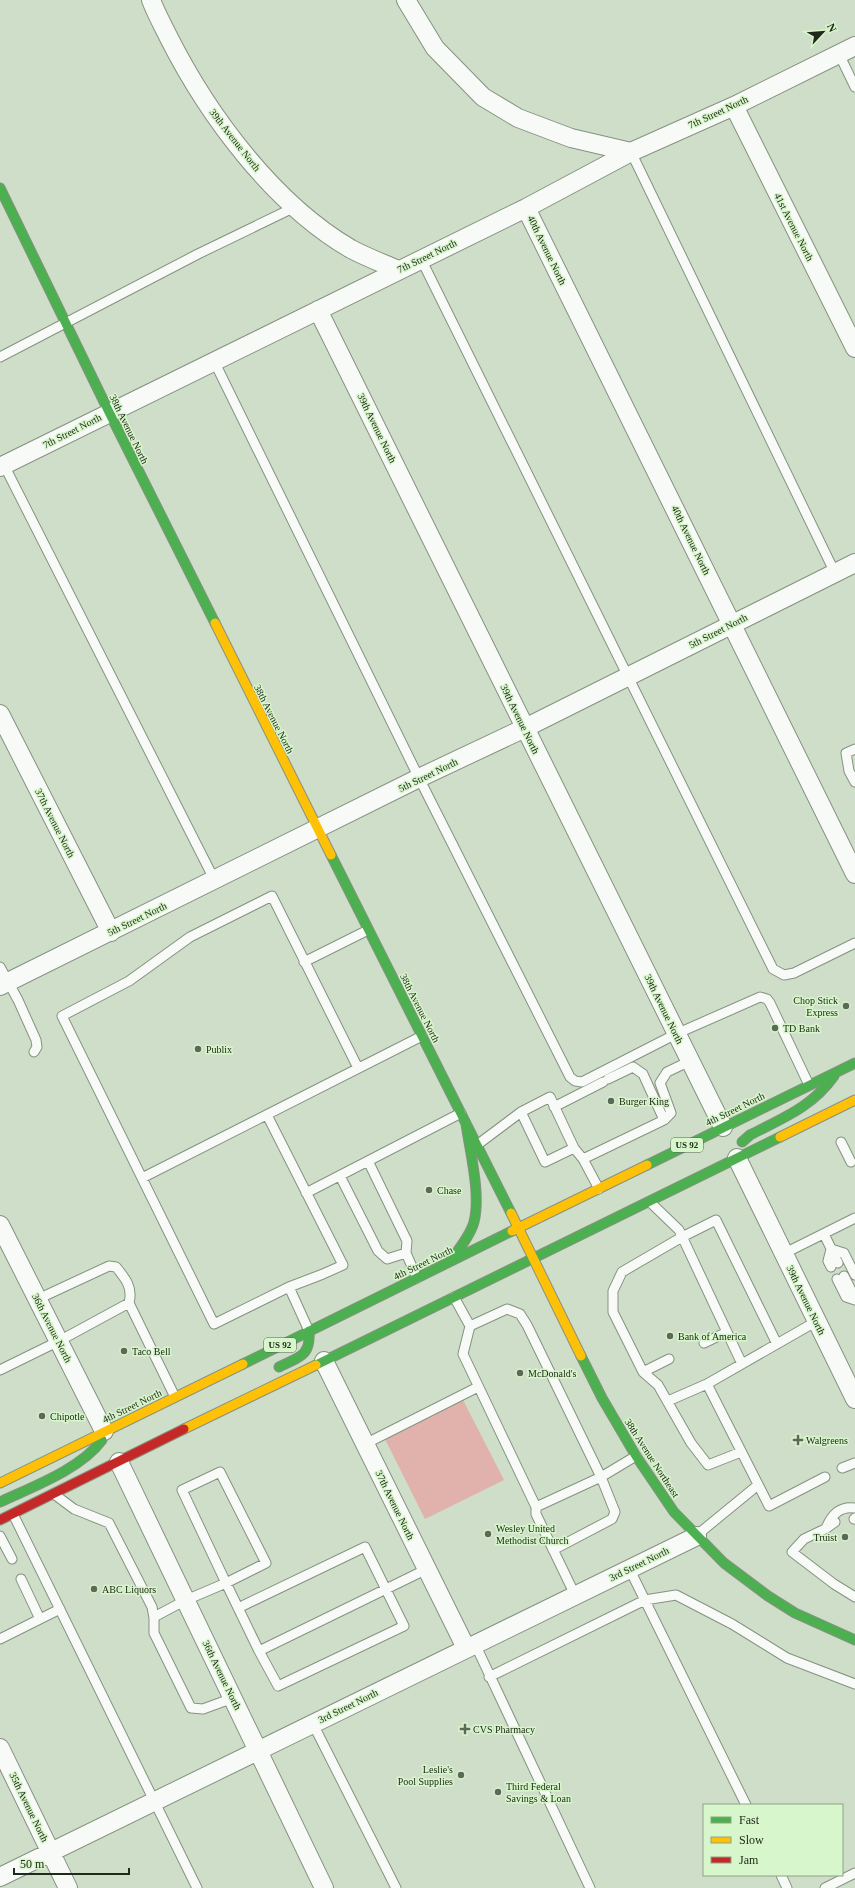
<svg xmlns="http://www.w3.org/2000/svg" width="855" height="1888" font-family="'Times New Roman',serif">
<rect width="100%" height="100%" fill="#cedec8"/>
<path fill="#e1b1ab" d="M463,1400L504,1480L425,1519L385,1439Z"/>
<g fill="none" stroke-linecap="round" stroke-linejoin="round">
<defs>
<path id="lane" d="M839,54L855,87
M631,152L835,573
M421,259L773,969L784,975L794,973L855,943
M0,357L198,254L295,207
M214,361L419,778L570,1077L575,1081L582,1082L676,1034L760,997L767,999L770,1003L809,1085
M4,465L215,881
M855,749L846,753L849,771L855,782
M304,962L368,930
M0,967L18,1000L36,1040L37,1047L34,1052
M608,1079L633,1067L643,1074L664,1120
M554,1107L603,1082
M267,1115L343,1265L323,1274L289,1287L214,1324L62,1016L129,981L190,937L272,896L358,1068
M841,1142L851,1162
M477,1145L521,1112
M574,1148L545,1162L521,1112L550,1097L574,1148L583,1159
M368,1161L407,1241L406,1253L417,1278
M340,1176L378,1251L387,1259L406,1253
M142,1178L422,1036
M599,1189L583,1159L664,1120L671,1113L660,1083L667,1072L690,1061
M306,1193L461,1113
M650,1202L679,1230L742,1364
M824,1234L838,1263
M831,1249L844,1253L855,1275
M783,1254L855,1218
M831,1267L828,1261L831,1249
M844,1276L855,1298
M837,1279L846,1297L855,1300
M289,1287L309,1331
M454,1297L470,1326L463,1354L536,1507L601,1477L636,1456
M129,1303L175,1397
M817,1321L707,1384L769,1506L825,1477
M470,1326L507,1309L520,1314L527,1325L601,1477L615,1512L612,1519L553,1550
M704,1343L727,1332
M0,1370L59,1341L129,1303C133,1288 126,1279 116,1267L109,1266L38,1299
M643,1372L669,1359
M668,1401L707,1384
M365,1444L478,1387
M741,1452L708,1465L691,1443L658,1385L643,1372L613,1312V1291L622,1272L682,1237L716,1220L777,1344
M842,1468L855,1463
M220,1472L266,1563L226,1583L182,1490Z
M54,1494L74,1509L109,1523L152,1607L154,1618V1633L191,1708L203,1709L233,1698
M536,1507V1514L575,1595
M13,1514L197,1888
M854,1519L855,1518
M835,1522L825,1529L804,1539L792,1552L834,1584L855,1597
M826,1528C832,1515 839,1506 855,1508
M697,1535L758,1485
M0,1536L12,1559
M629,1568L746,1805
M21,1579L40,1619
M238,1608L365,1547L404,1626L278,1686L259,1651
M154,1617L186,1600L226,1583L259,1651L427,1569
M0,1639L60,1609
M475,1644L590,1888
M489,1677L645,1600L676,1595L732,1624L787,1658L855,1684
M313,1724L396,1888
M781,1875L787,1888
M825,1888L855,1873"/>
<path id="street" d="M151,0C156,13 163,26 169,38C209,117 274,204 351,249C366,257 382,263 398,270
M406,0L435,48L483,97L518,118L571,138L631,152
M734,106L855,348
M526,208L855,874
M318,310L723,1127
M0,467L526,208L631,152L734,106L855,46
M0,714L111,932
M0,986L419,778L525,728L855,563
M737,1158L855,1399
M0,1225L104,1431
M324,1361L466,1648
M119,1462L324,1888
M0,1748L68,1888
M0,1877L697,1536"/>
<path id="fast" d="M0,188L109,412L215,623
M331,855L511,1213
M742,1142L750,1135C783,1118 812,1107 834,1076
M647,1165L855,1063
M450,1261C459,1249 470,1236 474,1222C481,1194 470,1152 466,1124
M581,1356L602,1398L636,1456L674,1512L724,1563L768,1596L795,1613L855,1640
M243,1364L512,1231
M316,1365L780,1137
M279,1367C299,1357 311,1356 309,1331
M0,1502C32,1487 81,1469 102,1440"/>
<path id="slow" d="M215,623L331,855
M780,1137L855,1100
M511,1213L581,1356
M512,1231L647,1165
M184,1429L316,1365
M0,1483L243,1364"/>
<path id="jam" d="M0,1520L184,1429"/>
</defs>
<use href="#lane" stroke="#869281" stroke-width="11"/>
<use href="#street" stroke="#869281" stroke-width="20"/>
<use href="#fast" stroke="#869281" stroke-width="11"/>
<use href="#slow" stroke="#869281" stroke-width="11"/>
<use href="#jam" stroke="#869281" stroke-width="11"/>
<use href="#lane" stroke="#f8faf7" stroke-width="9"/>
<use href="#street" stroke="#f8faf7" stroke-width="18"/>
<use href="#fast" stroke="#4caf50" stroke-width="9"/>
<use href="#slow" stroke="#ffc107" stroke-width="9"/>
<use href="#jam" stroke="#c62828" stroke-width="9"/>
</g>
<g fill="#5d6958" stroke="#d8f6cb" stroke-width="1.5">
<circle cx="846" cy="1006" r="4"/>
<circle cx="775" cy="1028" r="4"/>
<circle cx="198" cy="1049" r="4"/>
<circle cx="611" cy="1101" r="4"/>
<circle cx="429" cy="1190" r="4"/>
<circle cx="670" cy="1336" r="4"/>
<circle cx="124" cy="1351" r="4"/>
<circle cx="520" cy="1373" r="4"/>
<circle cx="42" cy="1416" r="4"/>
<path d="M796 1434h4v4h4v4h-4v4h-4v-4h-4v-4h4z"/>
<circle cx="488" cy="1534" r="4"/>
<circle cx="845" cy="1537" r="4"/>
<circle cx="94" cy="1589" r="4"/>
<path d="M463 1723h4v4h4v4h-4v4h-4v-4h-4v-4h4z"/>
<circle cx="461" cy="1775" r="4"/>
<circle cx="498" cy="1792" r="4"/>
</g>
<g text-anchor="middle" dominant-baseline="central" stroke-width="3" stroke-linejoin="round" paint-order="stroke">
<g fill="#d8f6cb" stroke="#576750" stroke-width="1">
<rect x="671" y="1138" width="32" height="14" rx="3"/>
<rect x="264" y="1338" width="32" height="14" rx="3"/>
</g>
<g font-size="9" font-weight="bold" fill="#202a1b">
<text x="687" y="1145">US 92</text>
<text x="280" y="1345">US 92</text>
</g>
<g font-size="10" fill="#202a1b" stroke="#d8f6cb">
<text transform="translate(718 112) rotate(-25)">7th Street North</text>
<text transform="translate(235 140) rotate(52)">39th Avenue North</text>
<text transform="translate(794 227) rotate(63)">41st Avenue North</text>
<text transform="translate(547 250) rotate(64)">40th Avenue North</text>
<text transform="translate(427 256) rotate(-26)">7th Street North</text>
<text transform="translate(377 428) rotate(64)">39th Avenue North</text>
<text transform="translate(129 429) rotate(64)">38th Avenue North</text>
<text transform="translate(72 431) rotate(-27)">7th Street North</text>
<text transform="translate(691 540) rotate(64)">40th Avenue North</text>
<text transform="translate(718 631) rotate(-27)">5th Street North</text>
<text transform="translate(274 719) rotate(63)">38th Avenue North</text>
<text transform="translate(520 719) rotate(64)">39th Avenue North</text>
<text transform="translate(428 775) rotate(-26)">5th Street North</text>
<text transform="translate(55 823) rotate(63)">37th Avenue North</text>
<text transform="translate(137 919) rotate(-26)">5th Street North</text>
<text transform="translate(420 1008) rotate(63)">38th Avenue North</text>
<text transform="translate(664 1009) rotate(64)">39th Avenue North</text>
<text transform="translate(735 1109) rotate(-26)">4th Street North</text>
<text transform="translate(423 1263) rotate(-26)">4th Street North</text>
<text transform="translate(806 1300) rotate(64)">39th Avenue North</text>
<text transform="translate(52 1328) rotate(63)">36th Avenue North</text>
<text transform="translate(132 1406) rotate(-26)">4th Street North</text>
<text transform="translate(652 1458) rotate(57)">38th Avenue Northeast</text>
<text transform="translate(395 1505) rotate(64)">37th Avenue North</text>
<text transform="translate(639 1564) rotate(-26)">3rd Street North</text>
<text transform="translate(222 1675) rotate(64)">36th Avenue North</text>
<text transform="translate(348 1706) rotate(-26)">3rd Street North</text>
<text transform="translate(29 1807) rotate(64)">35th Avenue North</text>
</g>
<g font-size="10" fill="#202a1b" stroke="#d8f6cb" text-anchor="start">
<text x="838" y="1000" text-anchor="end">Chop Stick<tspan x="838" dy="12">Express</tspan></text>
<text x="783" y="1028">TD Bank</text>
<text x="206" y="1049">Publix</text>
<text x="619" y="1101">Burger King</text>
<text x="437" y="1190">Chase</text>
<text x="678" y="1336">Bank of America</text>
<text x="132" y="1351">Taco Bell</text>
<text x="528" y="1373">McDonald's</text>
<text x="50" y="1416">Chipotle</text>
<text x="806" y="1440">Walgreens</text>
<text x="496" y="1528">Wesley United<tspan x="496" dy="12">Methodist Church</tspan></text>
<text x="837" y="1537" text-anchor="end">Truist</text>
<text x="102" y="1589">ABC Liquors</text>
<text x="473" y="1729">CVS Pharmacy</text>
<text x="453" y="1769" text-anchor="end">Leslie's<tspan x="453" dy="12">Pool Supplies</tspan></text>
<text x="506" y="1786">Third Federal<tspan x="506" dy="12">Savings &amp; Loan</tspan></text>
</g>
</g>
<rect x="703" y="1804" width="140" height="72" fill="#d8f6cb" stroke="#8ea485"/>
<rect x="711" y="1817" width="20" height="6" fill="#4caf50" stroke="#8ea485"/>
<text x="739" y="1824" font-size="12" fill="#202a1b">Fast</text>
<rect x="711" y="1837" width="20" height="6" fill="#ffc107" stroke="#8ea485"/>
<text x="739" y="1844" font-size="12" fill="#202a1b">Slow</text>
<rect x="711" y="1857" width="20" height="6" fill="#c62828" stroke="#8ea485"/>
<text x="739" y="1864" font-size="12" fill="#202a1b">Jam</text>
<g transform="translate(823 32) rotate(64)" stroke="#d8f6cb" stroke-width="3" paint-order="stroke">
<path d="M0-3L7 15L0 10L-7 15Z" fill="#202a1b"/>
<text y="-6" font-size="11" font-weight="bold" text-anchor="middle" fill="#202a1b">N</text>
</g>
<path d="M14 1868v6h115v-6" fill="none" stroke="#202a1b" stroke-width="2"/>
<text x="20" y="1868" font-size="12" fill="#202a1b" stroke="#d8f6cb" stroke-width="3" paint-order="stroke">50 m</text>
</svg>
